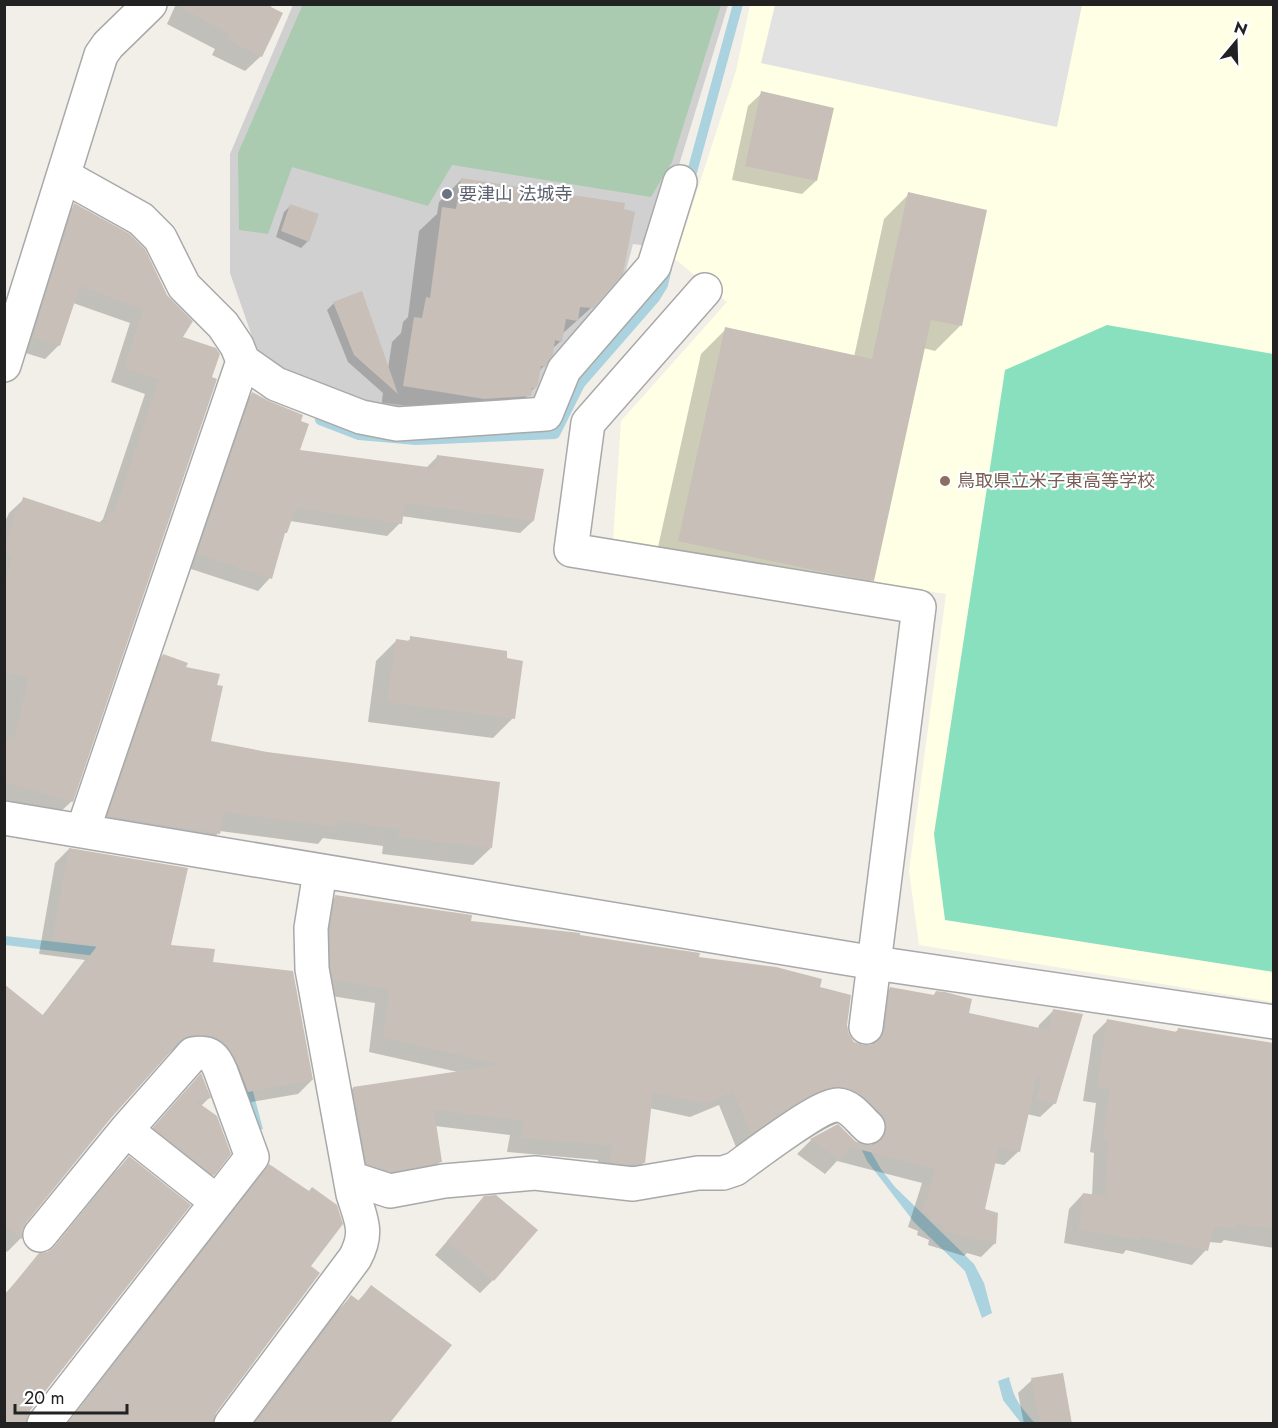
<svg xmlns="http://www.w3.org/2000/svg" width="1278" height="1428" font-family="Jost,'Noto Sans JP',sans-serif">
<rect width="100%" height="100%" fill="#f2efe9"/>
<path fill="#ffffe5" d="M750,5H1273V1002L919,945L909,871L946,594L613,541L621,421L727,302L675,259L736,71Z"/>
<path fill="#d0d0d0" d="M293,5H728L679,165L656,208L647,246L633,244L624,278L540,402L427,408L353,399L277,369L262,356L255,345L230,273V154Z"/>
<path fill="#aacbaf" d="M303,4H721V5L672,162L651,197L452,165L428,206L292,167L268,234L239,230L238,153Z"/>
<path fill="#88e0be" d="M1107,325L1273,354V972L945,920L934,834L1005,370Z"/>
<path fill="#e2e2e2" d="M775,5H1082L1057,127L761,63Z"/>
<path fill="#aad3df" d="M5,936L107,948L159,960L88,955L5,945Z
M244,1058L263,1129L255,1131L237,1063Z
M837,1111L861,1135L881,1169L895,1187L974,1264L984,1283L992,1313L982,1318L965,1271L914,1222L867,1161L854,1133L831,1118L737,1178L533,1184L694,1176Z
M1009,1377C1014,1399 1020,1407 1035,1423H1021L1003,1400L998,1381Z"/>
<path fill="#0003" d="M176,4H273L270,8L261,56L245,71L212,55L215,49L167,24Z
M762,93L816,181L802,194L732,180L748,106Z
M462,179L592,307L561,335V341L552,349L544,366L539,371L535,387L507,418L381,408L383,393L348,362L327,310L333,304L361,293L388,369L392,342L401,333L403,322L408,317L419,231L437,214L439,202Z
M909,194L960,326L935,351L923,348L872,580L848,605L654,565L701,354L726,329L854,357L884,219Z
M75,205L180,338L72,801L57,815L4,800V524L9,513L24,499L99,523L103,519L145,394L111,382L130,323L73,303L59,345L45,359L19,351L61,219Z
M290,206L308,241L301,248L276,237L284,212Z
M252,394L298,451L426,468L437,457L533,521L520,533L401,516L400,523L387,536L290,521L283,535L270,578L258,591L185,567L240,406Z
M411,638L513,718L493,738L368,722L376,661L396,641L407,642Z
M163,655L184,668L209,742L491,848L473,865L382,854L383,846L323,838L318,844L220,831L202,851L91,833L146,673Z
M69,849L169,946L212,963L312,1080L298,1094L234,1105L198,1050L175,1049L166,1054L110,1117L24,1222L20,1231L21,1238L7,1252L4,1250V986L42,1016L85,960L39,954L55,863Z
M336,896L469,922L578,936L697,958L818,988L846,1025L847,1034L853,1043L863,1047L871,1046L876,1003L890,988L932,996L936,993L967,1014L1038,1029L1039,1025L1054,1010L1055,1103L1040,1117L1027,1114L1019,1151L1004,1165L994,1163L983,1210L995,1243L981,1257L967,1253L964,1256L928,1245L929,1240L917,1235L918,1231L908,1227L922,1183L837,1161L825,1174L797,1154L811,1140L854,1142L863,1146L872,1147V1137L867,1128L792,1111L736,1147L719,1105L690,1117L649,1108L644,1162L629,1177H597L598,1160L507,1152L510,1135L435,1126L440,1162L426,1176L352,1178L339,1103L353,1088L458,1072L369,1052L375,1003L319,994L321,911Z
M1107,1021L1174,1033L1178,1030L1274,1045V1248L1224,1240L1221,1243L1208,1242L1206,1250L1192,1265L1126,1250L1123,1254L1064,1243L1069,1209L1083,1194L1092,1196L1094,1153L1090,1152L1096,1103L1083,1101L1093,1035Z
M188,1088L209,1098L201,1106L213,1175L200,1188L141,1141Z
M129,1158L28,1412L4,1424V1295L40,1255L49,1253L115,1172Z
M269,1166L309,1266L214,1413L211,1424H67L255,1180Z
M485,1198L493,1280L480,1293L435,1255Z
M371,1287L388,1424H253L337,1311L351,1297L357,1302Z
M1032,1380L1070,1424H1024L1018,1393Z"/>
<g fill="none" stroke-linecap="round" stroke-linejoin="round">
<path stroke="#aad3df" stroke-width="10" d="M689,183L738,4
M320,420L359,435L416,440L555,434L580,384L655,298L663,285L667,268"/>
</g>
<path fill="#c7bfb8" d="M174,4H265L283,13L262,57L226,39L229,34Z
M761,91L834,108L817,181L745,166Z
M461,178L625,203L624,209L635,212L623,274L593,308L580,307L578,321L566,319L562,342L555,340L553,354L545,367L541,366L538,384L536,388H532L531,396L484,399L403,386L414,317L422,318L426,297L430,298L442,207L456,209Z
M908,192L987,210L962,326L931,320L874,581L818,571L678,541L725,327L872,359Z
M74,203L130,234L145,249L167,295L193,321L183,337L216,348L220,354L212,377L217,379L73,802L4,782V738L14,740L28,678L4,672V587L13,555L4,553V548L16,511H19L23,497L105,524L110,511L114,512L159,380L124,368L143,309L80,286L60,346L33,337Z
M290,204L319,214L309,242L281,231Z
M362,291L398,394L354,355L333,302Z
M252,392L269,401L303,415L301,421L309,424L300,450L435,468L437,455L544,469L534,521L405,503L402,524L296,508L287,533H285L272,579L197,554Z
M410,636L507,651V658L523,661L515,719L387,702L396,639L410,641Z
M163,654L188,663L186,667L220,674L217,685L223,686L211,741L267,752L500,782L492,848L398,837L400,829L338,821L337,827L225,812L220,834L108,816Z
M69,848L188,868L171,945L215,949L213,962L293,971L313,1080L248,1092L235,1058L224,1042L212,1036L199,1035L190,1036L180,1041L111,1118L26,1223L22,1231V1239L4,1225V984L44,1016L97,946L52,940Z
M335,895L472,915L471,921L580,933V935L700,953L699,957L776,967L822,979L820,987L851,995L847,1025L849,1034L854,1042L863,1045L874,1044L881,1038L885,1029L890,987L934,995L936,991L945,992L972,999L969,1013L1049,1030L1053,1009L1083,1014L1056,1104L1037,1099L1041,1077H1037L1020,1152L999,1147L985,1209L998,1213L996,1244L981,1239L980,1242L942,1230L943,1226L930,1221L932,1216L922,1212L936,1169L850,1147L840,1161L810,1139L838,1124L855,1141L863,1145H873L882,1140L886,1131V1122L881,1114L861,1095L842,1087L825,1089L808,1097L751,1134L733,1092L706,1104L653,1092L645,1163L632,1165L610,1163L612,1146L521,1138L524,1121L434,1110L442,1162L391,1172L367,1164L353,1087L500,1065L383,1037L389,989L333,980L331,967L330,929Z
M1107,1019L1177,1032L1178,1028L1274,1043V1229L1237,1224V1230L1214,1226L1208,1251L1139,1236V1240L1078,1229L1083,1193L1105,1196L1108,1139L1103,1138L1110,1089L1097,1087Z
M201,1073L211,1098L196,1101L217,1116L231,1154L214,1176L153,1128Z
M129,1156L191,1205L29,1412L26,1424H4V1296L39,1253L47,1252L55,1247Z
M269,1164L309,1191L312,1187L337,1205L343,1224L311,1266L320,1273L216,1413L213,1424H68Z
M496,1195L538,1230L494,1281L447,1241L484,1196Z
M371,1285L452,1345L389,1424H255L351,1295L359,1301Z
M1063,1373L1072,1424H1040L1031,1378Z"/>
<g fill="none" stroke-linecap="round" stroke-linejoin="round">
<defs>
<path id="minor" d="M64,176L141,219L160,238L184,286L223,325L237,346L243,361
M705,290L588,423L571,550L919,607L866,1027
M4,365L101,55L108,45L150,4
M4,818L875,963L1274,1022
M83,830L243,361L276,384L361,417L397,424L546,414L564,370L654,266L680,182
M350,1178L390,1191L444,1181L535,1173L633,1184L698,1173H723L735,1169C753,1156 821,1104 838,1105C851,1106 859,1119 868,1127
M40,1235L126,1130L217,1202
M44,1424L252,1157L221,1072C215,1057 210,1051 193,1054L126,1130
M231,1424L355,1258C369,1232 361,1220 353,1194L312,969L311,928L320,872"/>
</defs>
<use href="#minor" stroke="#a9a9a9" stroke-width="36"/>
<use href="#minor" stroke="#fff" stroke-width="33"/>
</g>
<circle fill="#6b7280" stroke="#fff" stroke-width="2" cx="447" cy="194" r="6"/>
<circle fill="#8d6e63" stroke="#fff" stroke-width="2" cx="945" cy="481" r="6"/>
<g text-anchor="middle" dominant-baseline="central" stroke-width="4.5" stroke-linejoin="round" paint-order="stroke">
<g font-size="18" fill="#5b616d" stroke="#fff" text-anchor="start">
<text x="459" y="194">要津山 法城寺</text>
</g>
<g font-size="18" fill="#785e54" stroke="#fff" text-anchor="start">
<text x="957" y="481">鳥取県立米子東高等学校</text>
</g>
</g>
<rect width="1278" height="1428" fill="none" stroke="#222222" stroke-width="12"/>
<g transform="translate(1236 42) rotate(19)" stroke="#ffffff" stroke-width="4.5" paint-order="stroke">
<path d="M0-4.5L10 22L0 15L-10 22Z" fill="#222222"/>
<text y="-9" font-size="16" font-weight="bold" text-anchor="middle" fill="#222222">N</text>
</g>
<path d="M15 1404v9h112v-9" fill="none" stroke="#222222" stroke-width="3"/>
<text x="24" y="1404" font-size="18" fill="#222222" stroke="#ffffff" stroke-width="4.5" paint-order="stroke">20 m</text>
</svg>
